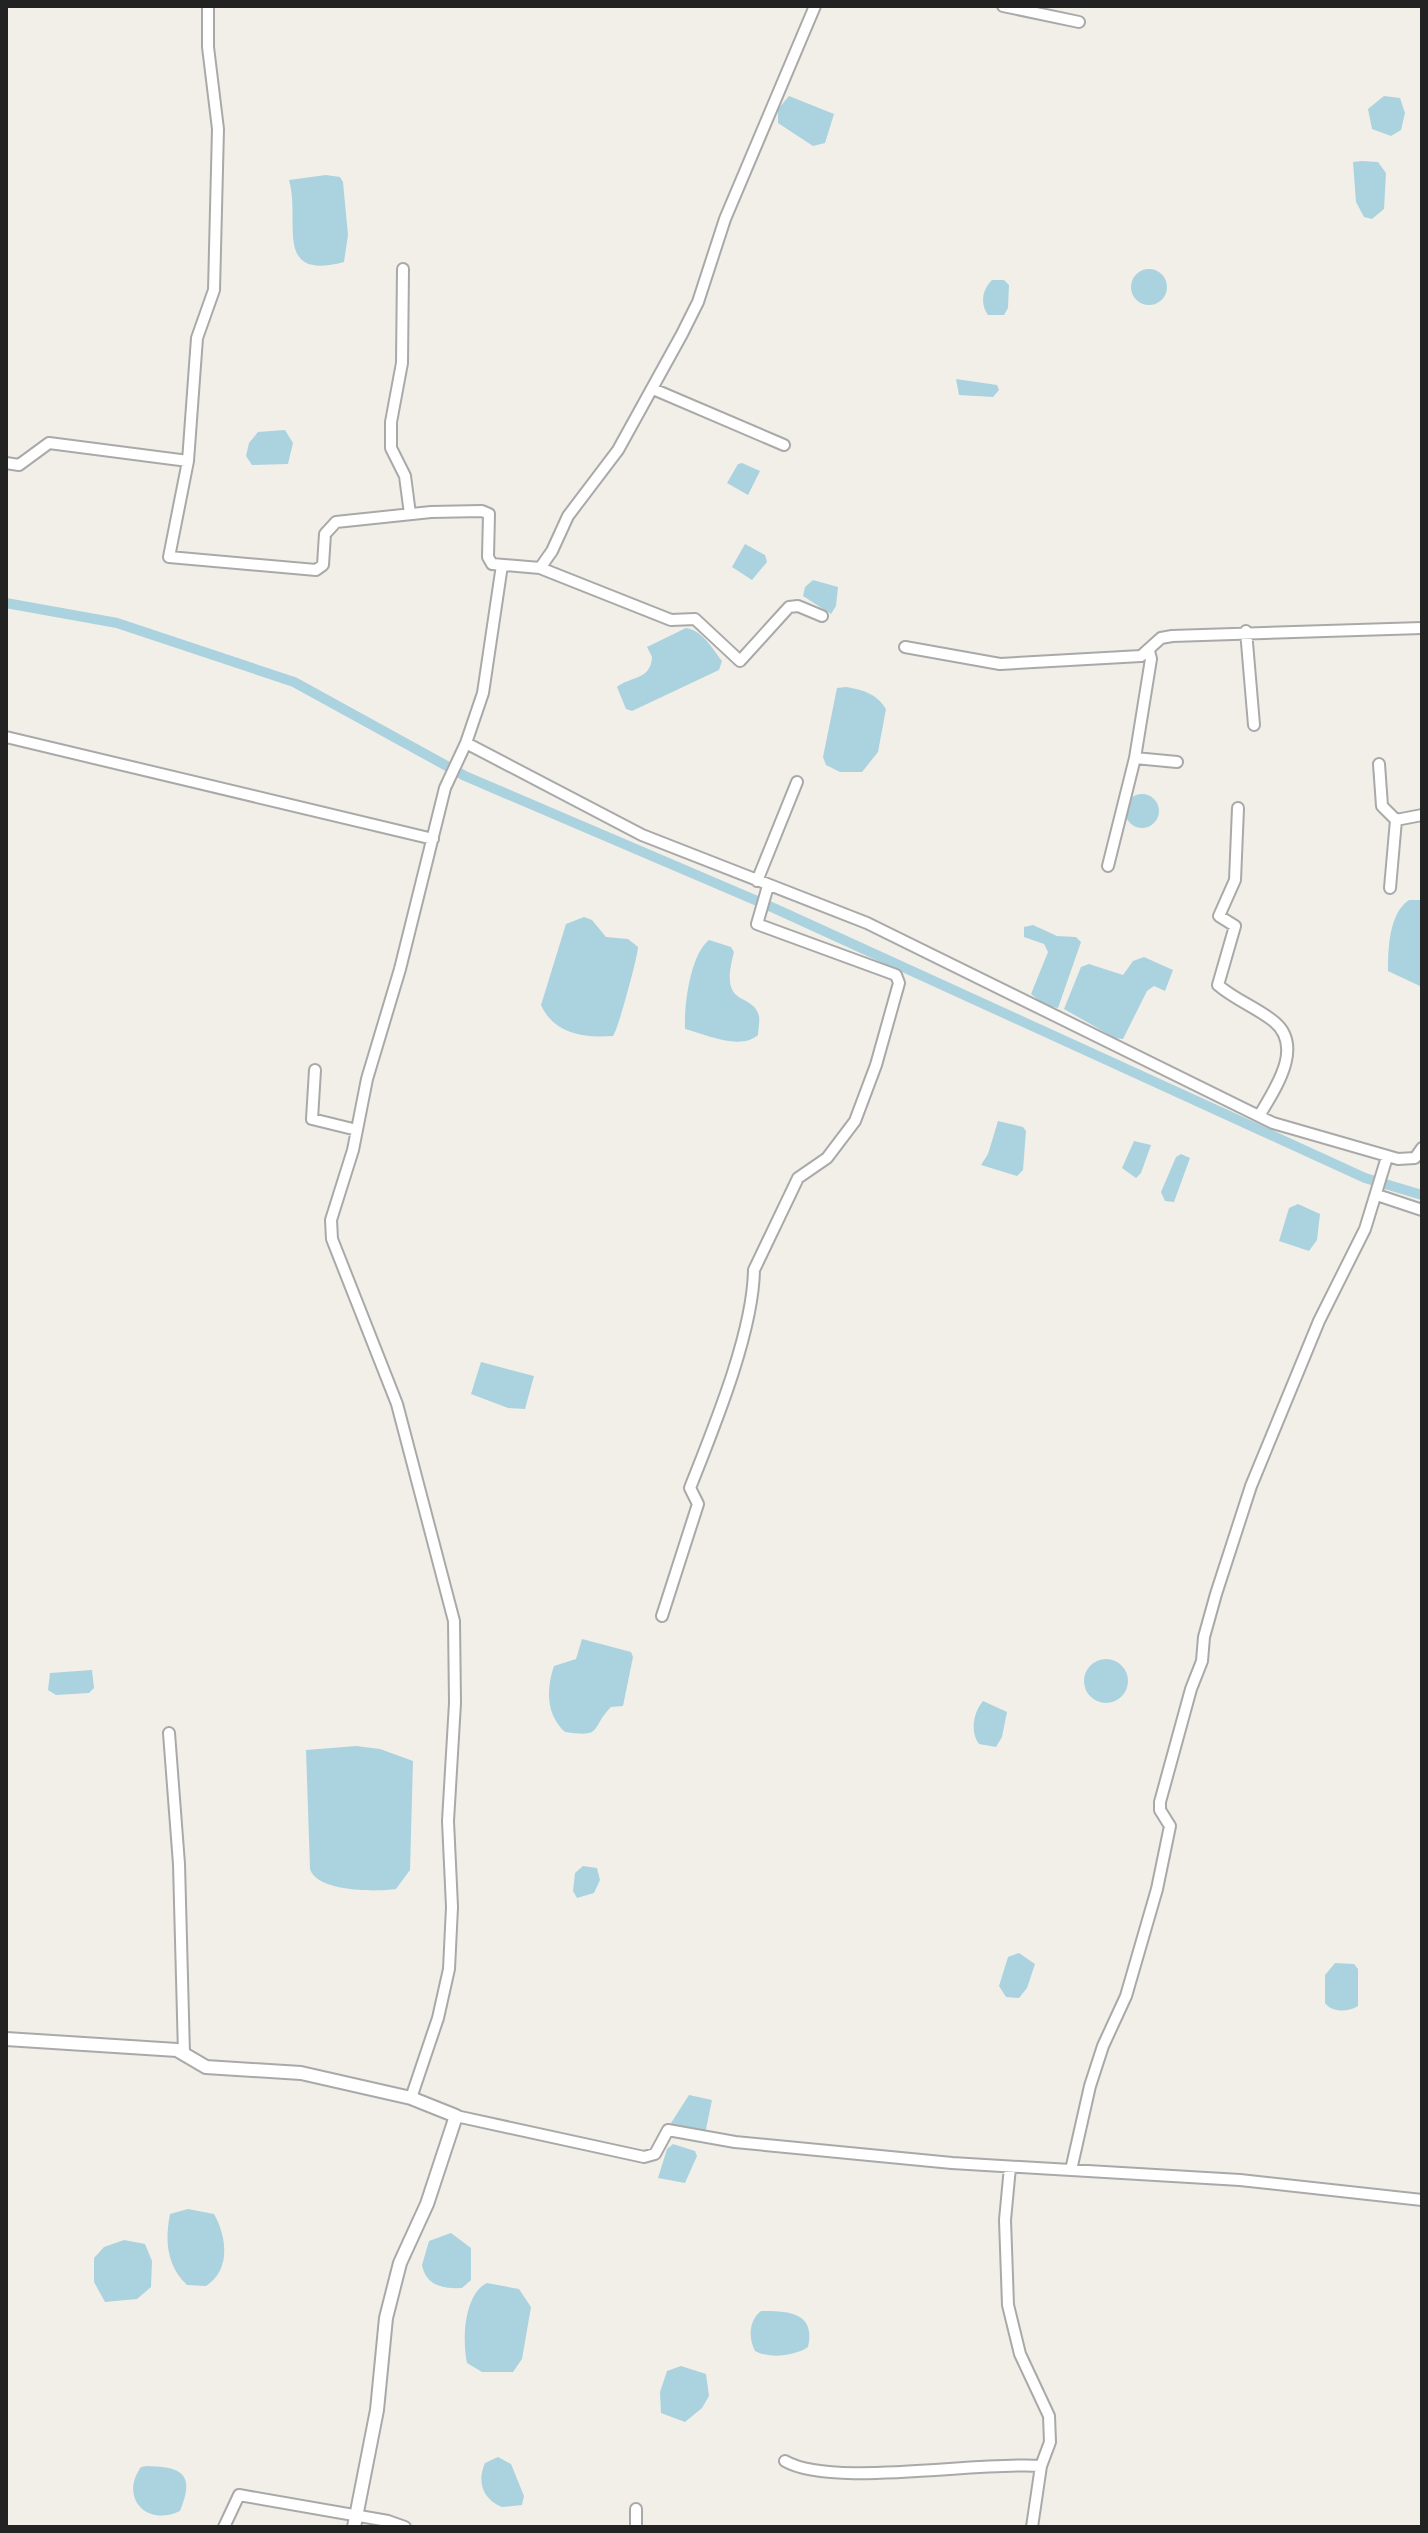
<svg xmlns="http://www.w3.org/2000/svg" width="1428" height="2533" font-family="'IBM Plex Sans',sans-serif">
<rect width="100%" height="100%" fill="#f2efe9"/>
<path fill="#aad3df" d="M789,96L834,114L825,143L813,146L778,123V109Z
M1384,96L1400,98L1405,113L1401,130L1391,136L1372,129L1368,109Z
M1362,161L1378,162L1386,173L1384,209L1372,219L1364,217L1356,202L1353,162Z
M326,175L340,177L343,182L348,235L344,262C272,281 301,222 289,180Z
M1131 287a18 18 0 1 1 36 0a18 18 0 1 1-36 0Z
M992,280H1004L1009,285L1008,308L1004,315H988C980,304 982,290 992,280Z
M956,379L997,385L999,390L993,397L959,395Z
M285,430L293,443L288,464L252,465L246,456L249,443L258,432Z
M742,463L760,471L748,495L727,483L738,464Z
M745,544L765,555L767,562L752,580L732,567Z
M813,580L838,587L836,606L831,614L803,596L805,587Z
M686,628C703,631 712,648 722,661L719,670L632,711L626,709L617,687C631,676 651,680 652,657L647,647Z
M846,687C863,690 876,693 886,709L878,752L862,772H840L826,765L823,757L837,688Z
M1125 811a17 17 0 1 1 34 0a17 17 0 1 1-34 0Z
M1409,900H1422V987L1388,971C1388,949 1389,913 1409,900Z
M584,917L592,920L606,937L628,939L638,947C638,956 618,1030 613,1036C584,1038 554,1034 541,1005L566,924Z
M1033,925L1057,936L1076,937L1081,942L1058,1008L1046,1006L1031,994L1048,952L1044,944L1024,937V927Z
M709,940L731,947L734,952C718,1011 752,990 759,1016C760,1021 758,1030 758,1035C740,1051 705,1034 685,1029C684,1006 690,955 709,940Z
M1144,957L1173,970L1165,991L1154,986L1147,991L1123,1039L1115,1038L1064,1009L1081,967L1089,964L1123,975L1133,961Z
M998,1121L1023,1127L1026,1131L1023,1170L1017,1176L981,1165L988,1154Z
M1134,1141L1151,1145L1141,1173L1136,1178L1122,1168Z
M1181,1154L1190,1158L1174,1202L1165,1201L1161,1192L1176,1157Z
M1298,1204L1320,1214L1317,1240L1309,1251L1279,1241L1289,1208Z
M481,1362L534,1376L525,1409L508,1408L471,1394Z
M582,1639L631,1652L633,1657L623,1706L611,1707C590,1728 604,1738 565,1732C546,1715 546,1689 554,1666L576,1659Z
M1084 1681a22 22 0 1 1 44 0a22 22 0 1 1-44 0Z
M92,1670L94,1688L89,1693L56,1695L48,1690L50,1673Z
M983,1701L1007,1712L1002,1737L996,1747L979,1744C970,1732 973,1713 983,1701Z
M356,1746L380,1749L413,1761L410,1870L396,1889C376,1892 317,1892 310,1869L306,1750Z
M583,1866L597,1868L600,1880L594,1893L577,1898L573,1891L575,1873Z
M1019,1953L1035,1964L1027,1988L1019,1998L1006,1997L999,1986L1008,1957Z
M1335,1963L1354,1964L1358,1969V2006C1349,2012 1332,2013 1325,2003V1975Z
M689,2095L712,2100L705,2134L672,2128L671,2123Z
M673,2144L695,2151L697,2156L685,2183L658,2178L667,2149Z
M188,2209L214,2214C227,2237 231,2270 206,2286L187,2285C166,2265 165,2240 170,2214Z
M451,2233L471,2248V2280L462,2288C444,2289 426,2286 422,2265L429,2241Z
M124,2240L145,2244L152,2261L151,2287L137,2299L105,2302L94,2282V2258L104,2247Z
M487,2283L519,2289L531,2307L522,2359L513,2372H482L467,2363C462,2340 464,2294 487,2283Z
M761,2311C788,2311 816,2312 808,2347C795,2356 769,2359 755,2351C748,2338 749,2320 761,2311Z
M681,2366L706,2374L709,2396L702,2408L685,2422L661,2413L660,2392L667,2371Z
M498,2457L511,2464L524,2496L522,2505L502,2507C482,2499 477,2481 485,2463Z
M147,2466C183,2467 195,2474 180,2511C147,2527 119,2498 141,2467Z"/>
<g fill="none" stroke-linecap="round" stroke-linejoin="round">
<path stroke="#aad3df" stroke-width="10" d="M6,603L117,623L294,682L465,776L776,909L1365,1178L1422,1195"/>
<defs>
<path id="minor" d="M208,6V47L218,129L214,290L197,338L188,461L169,557L316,570L323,565L325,534L336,522L431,512L482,511L489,514L488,557L492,564L540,568L552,551L568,516L618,450L682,334L698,302L725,219L815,6
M1003,6L1079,22
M403,269L402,363L391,422V448L405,476L410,514
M653,389L784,445
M6,463L19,465L49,443L188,461
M502,565L483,693L466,743L642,835L867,923L1273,1123L1398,1159L1415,1158L1422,1148
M540,568L671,620L695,619L740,661L789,607L798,606L822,616
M1246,631L1254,725
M905,647L1000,664L1141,656L1161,638L1172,636L1422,628
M1149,651L1151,659L1135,758L1177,762
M6,737L433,839
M1379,764L1382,806L1396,820L1422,815
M1238,808L1235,880L1219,916L1235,926L1218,985C1234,999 1255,1007 1272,1020C1306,1045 1275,1089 1259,1116
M1108,866L1135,758
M757,881L797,782
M1390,888L1396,820
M315,1070L312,1119L357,1130
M1377,1195L1422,1210
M662,1616L698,1504L690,1488C714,1427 753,1333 754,1270L798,1178L827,1158L855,1121L876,1065L899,983L896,975L757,924L768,886
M169,1733L179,1864L184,2054
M411,2098L438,2018L449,1969L452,1907L448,1821L455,1703L454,1621L397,1404L332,1239L331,1220L353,1150L367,1079L400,969L445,788L466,743
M456,2116L644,2157L655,2154L668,2130L735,2142L952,2163L1240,2180L1422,2200
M1010,2167L1005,2220L1008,2305L1020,2354L1049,2416L1050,2442L1041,2466L1032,2527
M1071,2170L1090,2086L1103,2046L1126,1996L1157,1889L1170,1826L1160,1810V1802L1191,1689L1202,1661L1204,1637L1216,1594L1251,1486L1319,1321L1365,1229L1387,1157
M785,2461C831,2488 978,2461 1041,2466
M224,2527L239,2495L388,2521L405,2527
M636,2527V2509"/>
<path id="tertiary" d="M6,2039L177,2050L206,2067L301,2073L411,2098L456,2116L427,2204L400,2263L386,2318L377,2410L354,2527"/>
</defs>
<use href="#minor" stroke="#a9a9a9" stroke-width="14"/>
<use href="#tertiary" stroke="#a9a9a9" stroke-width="16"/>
<use href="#minor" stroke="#fff" stroke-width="10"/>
<use href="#tertiary" stroke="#fff" stroke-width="12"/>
</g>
<rect width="1428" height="2533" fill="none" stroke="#222222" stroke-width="16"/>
</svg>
